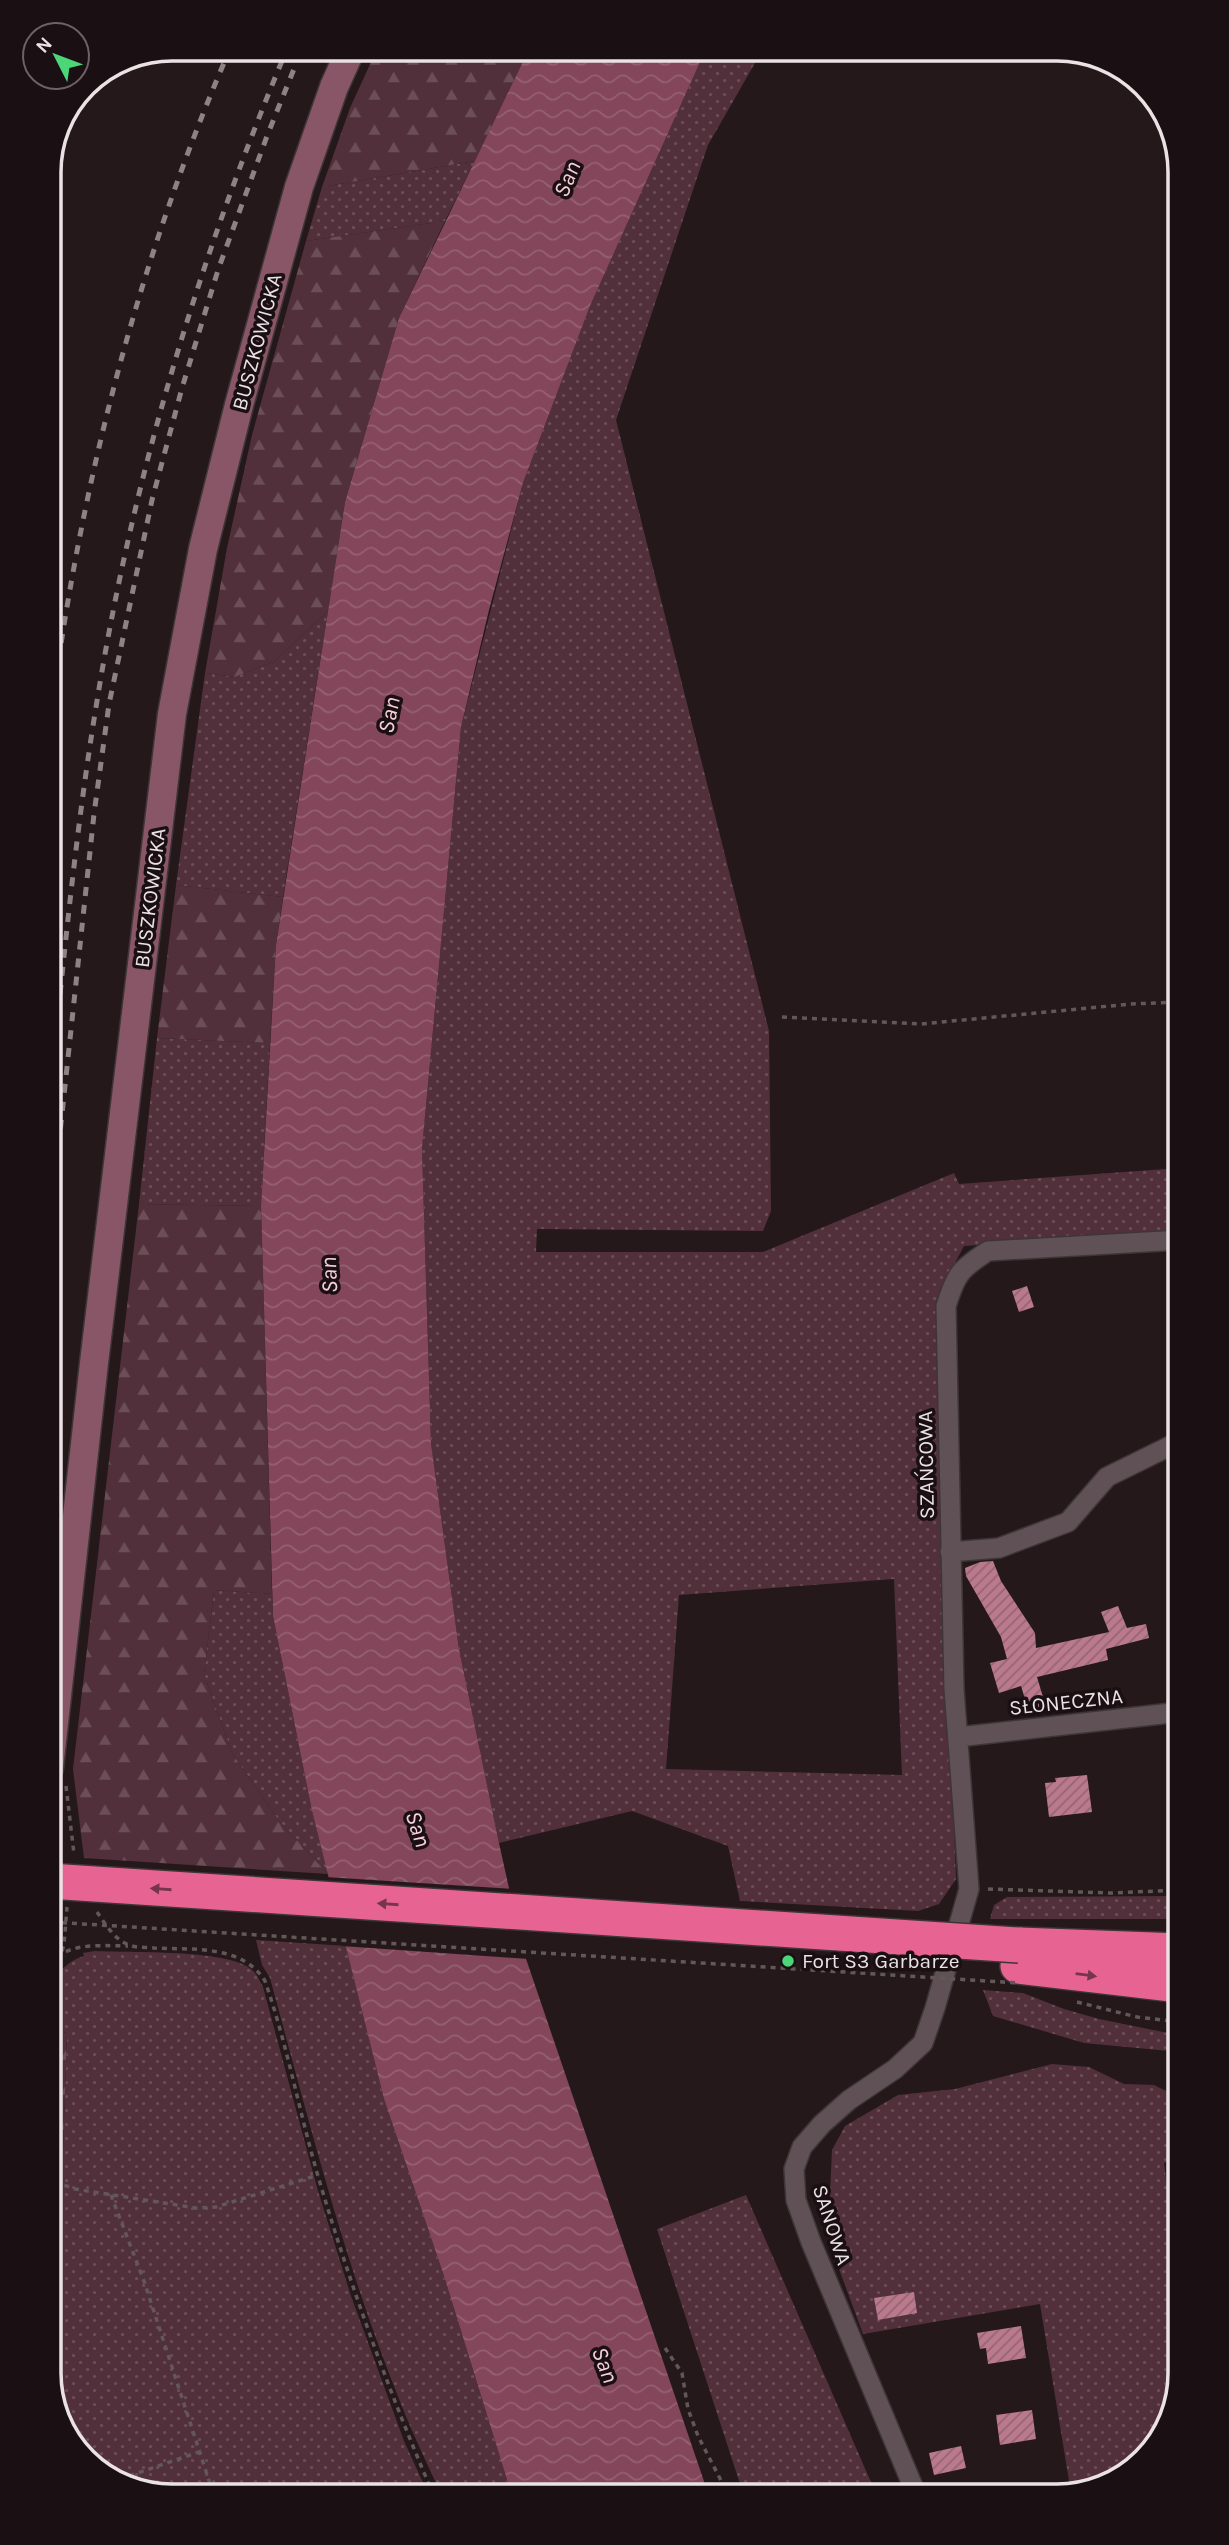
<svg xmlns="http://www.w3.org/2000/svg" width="1229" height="2545" font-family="Karla,sans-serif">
<defs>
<pattern id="grass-dots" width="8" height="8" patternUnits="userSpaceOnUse" patternTransform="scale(1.75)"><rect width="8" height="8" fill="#52303b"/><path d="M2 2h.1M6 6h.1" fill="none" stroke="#6b4e57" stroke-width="1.8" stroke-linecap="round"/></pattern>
<pattern id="forest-firs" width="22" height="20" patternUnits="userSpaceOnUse" patternTransform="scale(1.75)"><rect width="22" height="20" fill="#52303b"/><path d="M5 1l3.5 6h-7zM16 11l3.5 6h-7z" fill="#6b4e57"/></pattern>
<pattern id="water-waves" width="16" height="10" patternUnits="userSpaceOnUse" patternTransform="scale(1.75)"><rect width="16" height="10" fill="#83465a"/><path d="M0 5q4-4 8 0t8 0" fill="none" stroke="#956072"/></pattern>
<pattern id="building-hatch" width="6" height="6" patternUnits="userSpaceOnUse" patternTransform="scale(1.75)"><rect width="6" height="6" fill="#bb798d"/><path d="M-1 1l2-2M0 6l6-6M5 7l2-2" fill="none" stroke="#926673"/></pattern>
</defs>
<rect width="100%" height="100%" fill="#24181b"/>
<path fill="url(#grass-dots)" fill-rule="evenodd" d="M706,49H763L708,145L616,420L769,1031L771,1211L763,1231L537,1229L536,1252H763L954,1173L959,1184L1180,1168V1231L964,1246L942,1287L944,1576L956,1879L939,1904L918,1911L740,1901L728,1846L632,1811L499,1843L459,1649L431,1443L422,1149L461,727L523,483L590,306ZM894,1579L902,1775L666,1769L679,1595Z
M475,161L445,221L306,241L322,187Z
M328,611L283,897L176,885L205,673L235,677L275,661Z
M157,1038L270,1043L261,1206L139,1204Z
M214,1590L272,1594L273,1616L312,1811L328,1874L279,1821L232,1753L204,1674Z
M1180,1896V1919H990L994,1905L1007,1897Z
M256,1940L346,1946L384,2099L444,2276L512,2496H442C428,2465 413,2435 401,2404C345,2266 309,2121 270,1978L262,1965Z
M95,1951C131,1953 226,1949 251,1969C257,1974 260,1981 263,1987L318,2191L351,2296L404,2441L429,2496H164L97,2471L58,2420L49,2373V2182L53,2190L62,2180L67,2033L49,2029C49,1998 49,1967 84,1956L83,1953Z
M983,1990L1023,1993L1064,2009L1099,2019L1168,2033H1180V2052L1084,2043L993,2016Z
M1052,2064L1089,2067L1124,2084L1154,2085L1180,2098V2159L1164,2163L1180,2291V2374L1159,2442L1104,2487L1071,2493L1040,2304L863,2334L828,2239L832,2150L845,2126L898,2095L955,2089Z
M746,2195L877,2496H744L657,2229Z"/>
<path fill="url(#forest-firs)" d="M377,49H529L475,161L322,187L350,108Z
M445,221L399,318L345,502L328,611L275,661L235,677L205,673L227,548L252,435L306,241Z
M176,885L283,897L276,945L270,1043L157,1038Z
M139,1204L261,1206L272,1594L214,1590L204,1674L232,1753L279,1821L328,1874L84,1858L73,1769Z
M49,2029L67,2033L62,2180L49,2171Z"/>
<path fill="url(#water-waves)" d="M529,49H706L590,306L523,483L489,610L461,727L422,1149L431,1443L459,1649L499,1843L522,1947L709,2496H512L444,2276L384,2099L312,1811L273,1616L261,1206L276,945L345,502L399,318Z"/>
<path fill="#24181b" d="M325,1877L513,1889L529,1959L342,1946Z"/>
<path fill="url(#building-hatch)" d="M1027,1286L1034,1307L1019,1312L1012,1291Z
M993,1561L1001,1581L1035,1633L1036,1648L1109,1632L1101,1612L1118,1606L1127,1628L1146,1624L1149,1638L1106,1649L1108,1660L1037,1677L1046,1707L1028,1709L1021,1686L999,1693L990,1663L1007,1659L1001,1637L966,1576L965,1568L980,1562Z
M1087,1775L1092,1812L1049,1817L1045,1783L1056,1782L1055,1778Z
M914,2292L917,2313L878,2320L874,2298Z
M1021,2326L1026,2358L988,2364L986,2348L980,2349L977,2333Z
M1032,2410L1036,2439L1000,2445L996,2415Z
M961,2446L966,2468L934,2475L929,2453Z"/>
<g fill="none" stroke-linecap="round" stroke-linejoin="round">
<defs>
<path id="street" d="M950,1552L999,1548L1068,1522L1107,1477L1180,1441
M958,1737L1180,1712
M917,2496L811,2242L796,2200L794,2169L802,2147L822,2124L849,2100L895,2069L923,2043L935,2008L969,1889L954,1689L946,1306C956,1274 960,1269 988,1251L1180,1240"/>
<path id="secondary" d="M49,1768L94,1363L172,714L203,549L239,405L299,187L334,87L351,49"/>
<path id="highway" d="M1019,1945L1180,1951
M1018,1966L1180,1985"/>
</defs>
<use href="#street" stroke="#3e3537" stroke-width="22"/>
<use href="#secondary" stroke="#3e3537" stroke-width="31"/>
<use href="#highway" stroke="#3e3537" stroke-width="38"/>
<path stroke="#62585a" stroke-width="3.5" stroke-dasharray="5 5" stroke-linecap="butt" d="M782,1017L921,1024L1131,1004L1180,1002
M66,1786L74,1854
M988,1889L1111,1893L1180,1890
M97,1912C106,1925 116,1942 132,1946C138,1948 147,1947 154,1948C192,1950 242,1944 265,1981C287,2044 299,2111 318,2176C350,2285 389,2392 434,2496
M49,1923L52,1922
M49,1975C51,1971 53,1963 56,1959C70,1942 109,1946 128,1946
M49,1989L64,1945L67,1907
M1077,2002L1137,2017L1180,2022
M49,2173L61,2184L75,2189L196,2208L216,2207L318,2175
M111,2195L144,2281L214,2496
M665,2348L682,2373L688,2409L698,2436L729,2496
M120,2479L199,2452"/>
<use href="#street" stroke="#5f5155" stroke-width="19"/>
<use href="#secondary" stroke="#885667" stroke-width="28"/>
<use href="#highway" stroke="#e66392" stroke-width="35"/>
<path stroke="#8d8385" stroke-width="5" stroke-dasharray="9 9" stroke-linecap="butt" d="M49,732C77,498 136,265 230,49
M49,1101C63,968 75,834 97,701C133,477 199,258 287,49
M49,1236L94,814L109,704L152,500L182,388L218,270L267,136L302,49"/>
<defs>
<path id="highway-bridge" d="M49,1881L1019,1945"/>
</defs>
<use href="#highway-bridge" stroke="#3e3537" stroke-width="38" stroke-linecap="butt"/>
<path stroke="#62585a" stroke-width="3.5" stroke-dasharray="5 5" stroke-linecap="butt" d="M52,1922L1018,1983"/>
<use href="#highway-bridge" stroke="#e66392" stroke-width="35"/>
</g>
<defs><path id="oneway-solid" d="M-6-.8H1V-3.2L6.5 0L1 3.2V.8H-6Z" transform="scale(1.75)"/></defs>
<g fill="#76354c">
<use href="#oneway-solid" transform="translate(161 1889) rotate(-176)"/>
<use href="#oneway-solid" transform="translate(388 1904) rotate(-176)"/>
<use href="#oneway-solid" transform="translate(1086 1975) rotate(7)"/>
</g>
<circle fill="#4cd677" stroke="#1a0f12" stroke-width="2.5" cx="788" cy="1961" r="7"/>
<g text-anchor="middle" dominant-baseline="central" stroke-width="7" stroke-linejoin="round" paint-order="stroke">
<g font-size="21" fill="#eae2e4" stroke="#1a0f12">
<text transform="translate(257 342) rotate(-75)">BUSZKOWICKA</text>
<text transform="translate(150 898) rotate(-83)">BUSZKOWICKA</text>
<text transform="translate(926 1465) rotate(-91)">SZAŃCOWA</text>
<text transform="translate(1066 1702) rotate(-6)">SŁONECZNA</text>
<text transform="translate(832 2225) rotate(72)">SANOWA</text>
</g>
<g font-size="21" fill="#eae2e4" stroke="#1a0f12" text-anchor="start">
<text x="802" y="1961">Fort S3 Garbarze</text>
</g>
<g font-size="23" font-style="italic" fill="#f6ced9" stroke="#1a0f12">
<text transform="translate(567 179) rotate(-68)">San</text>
<text transform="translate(389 715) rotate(-79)">San</text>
<text transform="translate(329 1275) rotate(-92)">San</text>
<text transform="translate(418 1829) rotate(72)">San</text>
<text transform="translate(605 2365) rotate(69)">San</text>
</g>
</g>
<path d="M0 0H1229V2545H0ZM172 61H1057A111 111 0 0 1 1168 172V2373A111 111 0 0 1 1057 2484H172A111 111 0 0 1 61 2373V172A111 111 0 0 1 172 61Z" fill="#1a0f12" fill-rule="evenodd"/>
<path fill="none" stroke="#eae2e4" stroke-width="3.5" d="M172 61H1057A111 111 0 0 1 1168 172V2373A111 111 0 0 1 1057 2484H172A111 111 0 0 1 61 2373V172A111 111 0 0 1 172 61Z"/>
<g transform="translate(56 56) rotate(312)"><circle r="33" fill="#1a0f12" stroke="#6d6366" stroke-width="2"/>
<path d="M0-5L12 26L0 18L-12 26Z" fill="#4cd677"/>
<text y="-10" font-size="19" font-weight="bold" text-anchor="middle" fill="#eae2e4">N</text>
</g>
</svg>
